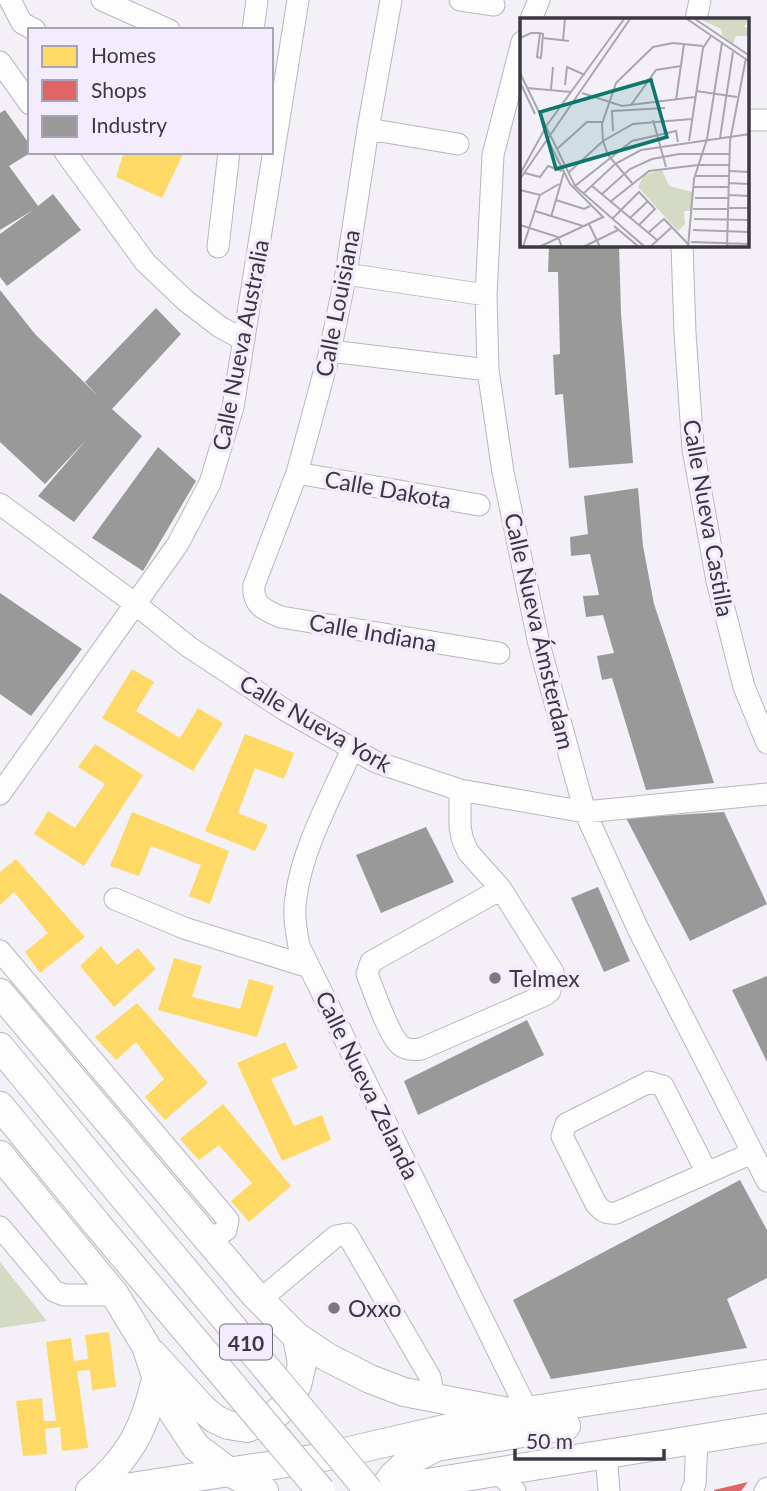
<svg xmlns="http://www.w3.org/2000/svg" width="767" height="1491" font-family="Lato,sans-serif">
<rect width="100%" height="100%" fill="#f3f0f8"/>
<path fill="#d4dac3" d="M0,1262L47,1321L0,1328Z"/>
<path fill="#ffd966" d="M124,152H184L162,198L116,177Z
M132,669L154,682L136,711L180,738L198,708L223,723L193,771L102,718Z
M245,734L294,753L284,779L255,768L238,813L268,825L255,851L205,831Z
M95,744L143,775L84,866L34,834L48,811L75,828L105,784L78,767Z
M132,812L229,851L210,904L189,896L201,865L151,846L139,876L110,866Z
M16,859L85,937L40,973L25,952L48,933L14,892L0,905V872Z
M101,946L117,965L138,948L156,969L114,1007L80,966Z
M174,958L202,966L192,997L240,1009L249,979L274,986L257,1037L158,1010Z
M137,1003L208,1083L165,1120L145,1097L164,1079L136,1042L116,1060L95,1037Z
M285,1042L298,1068L271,1079L294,1126L322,1115L331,1140L282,1161L237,1063Z
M223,1104L291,1186L249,1222L231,1201L252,1183L219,1145L199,1160L180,1139Z
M109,1332L116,1387L92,1390L90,1370L77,1371L88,1448L62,1451L60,1427L45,1429L47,1454L23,1456L16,1401L42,1398L44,1421H56L46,1342L71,1338L74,1361L88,1359L85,1335Z"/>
<path fill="#e06666" d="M748,1482L741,1491H714V1490Z"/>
<path fill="#999" d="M5,110L30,145V153L9,166L38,206L53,194L81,230L7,286L0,277V234L33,210L0,230V113Z
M549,245H619L621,313L633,463L569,468L563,394L555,395L553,355L560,354L558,272H548Z
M0,290L35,334L98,396L85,382L156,308L181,334L112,409L142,436L74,522L38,496L87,439L45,484L0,442Z
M158,447L196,481L143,571L92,538Z
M638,488L643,546L654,604L714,783L646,790L612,678L602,680L597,656L614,653L603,615L586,617L583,596L599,595L590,554L571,556L570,537L588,534L584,496Z
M0,593L82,649L31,716L0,694Z
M724,812L767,904L690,941L626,818Z
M426,827L454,882L381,913L356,855Z
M598,887L630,961L604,972L571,898Z
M767,976V1062L732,990Z
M527,1020L544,1055L418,1115L404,1081Z
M740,1180L767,1230V1278L727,1299L747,1348L551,1379L513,1300Z"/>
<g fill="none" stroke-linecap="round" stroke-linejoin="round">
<defs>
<path id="minor" d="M10,0L22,23L35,30
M102,0L169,30
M391,0L368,129L346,274L330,351L297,473L254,585C252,605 264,610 281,617L499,653
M460,0L494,5
M531,19L539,0
M696,19L700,0
M253,30L257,0
M522,42L493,155L486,295L488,370L503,472L539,644L585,812L639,931L767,1181
M0,62L30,104
M748,120H767
M368,129L458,144
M65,152L145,262L186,301L220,327L244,340
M682,245L685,333L693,449L717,581L744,687L767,743
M218,247L229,152
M346,274L486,295
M330,351L488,370
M297,473L479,505
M0,504L134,603L189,647L285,710L376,762L460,790L585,812L767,794
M352,749C332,796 303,845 296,897C293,913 296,930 299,946L528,1412
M460,790V826L462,838L468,852L501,889L553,972L550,991L545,995L421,1049C414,1050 406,1050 400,1045C388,1034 374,991 367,974L371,962L501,889
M0,794L178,544L210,483L233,407L298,0
M115,899L184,928L309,967
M0,951L228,1220L226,1230L209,1240
M707,1173L663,1086L649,1082L566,1124L562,1136L596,1204C602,1211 606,1214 616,1213L752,1153
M0,1227L54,1291L64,1295H115
M260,1300L336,1236L347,1234L430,1377L434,1398
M606,1454L609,1491
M499,1472L515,1491
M692,1491L695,1484L697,1439
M765,1491L767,1488"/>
<path id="major" d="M0,993L255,1295L297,1337L327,1357L370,1379L404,1392L514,1413
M0,1047L121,1194
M0,1106L96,1223
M0,1155L115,1295L146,1346L163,1397L196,1447L228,1471L264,1491
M152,1353L203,1409L215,1419L228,1425L247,1428L276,1414L286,1405L297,1385L302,1364L297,1337
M90,1491C130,1457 144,1430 156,1379
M106,1491L319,1458L514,1413L767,1374
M378,1491L767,1428
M382,1491L393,1476L409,1461L436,1447L566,1426"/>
</defs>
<use href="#minor" stroke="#b9b6be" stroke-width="23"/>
<use href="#major" stroke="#b9b6be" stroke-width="30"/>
<use href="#minor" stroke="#fdfdfe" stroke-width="21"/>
<use href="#major" stroke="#fdfdfe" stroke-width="28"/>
<defs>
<path id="major-bridge" d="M121,1194L369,1491
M96,1223L321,1491"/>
</defs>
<use href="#major-bridge" stroke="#b9b6be" stroke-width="30" stroke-linecap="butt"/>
<use href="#major-bridge" stroke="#fdfdfe" stroke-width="28"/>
</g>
<g fill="#7c7882" stroke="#f2ecfc" stroke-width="2.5">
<circle cx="495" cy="978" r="7"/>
<circle cx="334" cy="1308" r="7"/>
</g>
<g text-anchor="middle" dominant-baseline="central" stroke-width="7" stroke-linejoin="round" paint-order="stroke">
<rect fill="#f2ecfc" stroke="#736e7a" stroke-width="2" x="220" y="1324.5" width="52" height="35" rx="5"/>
<g font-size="21" font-weight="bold" fill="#3c3843">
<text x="246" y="1342">410</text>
</g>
<g font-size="23" fill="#3c3843" stroke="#f2ecfc">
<text transform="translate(337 303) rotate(-79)">Calle Louisiana</text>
<text transform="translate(240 345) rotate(-79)">Calle Nueva Australia</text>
<text transform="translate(388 489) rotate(10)">Calle Dakota</text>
<text transform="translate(709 518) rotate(80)">Calle Nueva Castilla</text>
<text transform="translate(540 631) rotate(77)">Calle Nueva Ámsterdam</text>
<text transform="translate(373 632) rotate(10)">Calle Indiana</text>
<text transform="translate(316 723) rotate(30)">Calle Nueva York</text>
<text transform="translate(368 1085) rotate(64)">Calle Nueva Zelanda</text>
</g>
<g font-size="23" fill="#3c3843" stroke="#f2ecfc" text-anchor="start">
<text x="509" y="978">Telmex</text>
<text x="348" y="1308">Oxxo</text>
</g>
</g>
<g transform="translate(520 18)">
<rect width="229" height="229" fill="#f3f0f8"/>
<path d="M179,1H229L224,9L229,10V18H216L213,26L202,17L201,11ZM142,152L149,168L173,174L172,193H164L165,206L158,213L118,169L124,157Z" fill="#d4dac3"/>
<path fill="none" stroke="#aaa6b0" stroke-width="2" d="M167,1L230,44M175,1L230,38M0,20L11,15H20L23,16L21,40L17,39L20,15M23,20L49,23M43,22L45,1M0,55L55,168L125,229M0,64L15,96M45,67L47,49L65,57M7,70L51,74M31,71L33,49M176,73L217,79M62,75L102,88L175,79M156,82L164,26M111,87L136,52L161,48M133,102L146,149M93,113L92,93L145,90M26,118L50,166L84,200M200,120L213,34M169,123L183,30L191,18M37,131L67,104H82M179,147H209M208,153L230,154M5,155L20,159L28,148L42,153M48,155L83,123L113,106L172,101M0,156L27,107L104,1M176,158H208M0,161L110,1M112,165L88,137L83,123L82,106L96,65L133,29L153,25L183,28M208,165L230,166M55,168L112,123L156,113L158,124M72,168L137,222M174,169H208M0,172L20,177L39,166M63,176L95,146L121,132L230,116M82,176L110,151L132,141L159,136H209M208,177L230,178M175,180H208M36,182L64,191L70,188M90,184L129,153L178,147M208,190H230M173,191H208M15,193L63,208M31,199L44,154M93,200L119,174L135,191L119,207M110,200L128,183M174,201L230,202M69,206L80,229M0,207L38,219L42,229M94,208L119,229M173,212L230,214M128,215L144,201L169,227M171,224L230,226M3,229L20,177M19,229L83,199M63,229L98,212M130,229L152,209M168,229L174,161L187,121L202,25M207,229L210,123L226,40"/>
<path fill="#0f766e" fill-opacity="0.15" stroke="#0f766e" stroke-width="3.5" d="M131,62L147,119L36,151L20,94Z"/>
<rect width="229" height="229" fill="none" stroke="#3c3843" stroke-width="3.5"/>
</g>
<rect x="28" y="28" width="245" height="126" fill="#f2ecfc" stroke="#a9a4b2" stroke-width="2"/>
<rect x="42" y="46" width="35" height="21" fill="#ffd966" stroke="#a9a4b2" stroke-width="2"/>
<text x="91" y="63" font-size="21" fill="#3c3843">Homes</text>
<rect x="42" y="80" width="35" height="21" fill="#e06666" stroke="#a9a4b2" stroke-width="2"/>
<text x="91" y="98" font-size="21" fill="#3c3843">Shops</text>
<rect x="42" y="116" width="35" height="21" fill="#999999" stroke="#a9a4b2" stroke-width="2"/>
<text x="91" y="133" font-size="21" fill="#3c3843">Industry</text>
<path d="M515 1449v10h149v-10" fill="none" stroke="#3c3843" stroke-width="3.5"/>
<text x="526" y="1449" font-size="21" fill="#3c3843" stroke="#f2ecfc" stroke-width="5" paint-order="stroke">50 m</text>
</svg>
